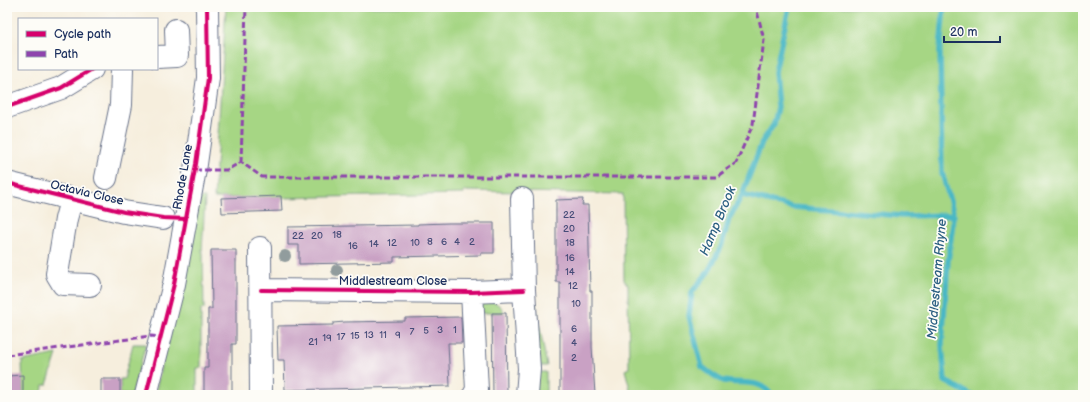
<svg xmlns="http://www.w3.org/2000/svg" width="1090" height="402" font-family="'Balsamiq Sans',sans-serif">
<rect width="100%" height="100%" fill="#fdfcf7"/>
<filter id="ink" filterUnits="userSpaceOnUse"><feTurbulence type="fractalNoise" baseFrequency=".025" numOctaves="2"/><feDisplacementMap in="SourceGraphic" scale="8" xChannelSelector="R" yChannelSelector="G"/><feConvolveMatrix kernelMatrix="1 2 1 2 8 2 1 2 1" color-interpolation-filters="sRGB"/></filter>
<filter id="wash" filterUnits="userSpaceOnUse"><feTurbulence type="fractalNoise" baseFrequency=".012" numOctaves="4" result="noise"/><feDisplacementMap in="SourceGraphic" scale="16" xChannelSelector="R" yChannelSelector="G"/><feGaussianBlur stdDeviation="0.9" result="paint"/><feColorMatrix in="noise" values="0 0 0 0 0 0 0 0 0 0 0 0 0 0 0 0 0 1.4 0 .05"/><feComposite in="paint" operator="in"/></filter>
<g filter="url(#wash)">
<rect width="100%" height="100%" fill="#f6eedd"/>
<path fill="#a6d684" stroke="#608271" d="M226,7H1083V395H630V389L625,370L629,368L628,285L624,280L623,194L464,191V194L281,198H214Z
M196,198H205L202,252H203L204,309H201V368H197V395H155Z
M483,300C492,301 501,303 504,313H478Z
M535,302L547,366H535Z
M133,344H146L132,395H120V379H124Z
M57,354L47,385H44L41,394H23L22,361Z
M536,372H546V395H535Z"/>
<g fill="none" stroke-linecap="round" stroke-linejoin="round">
<path stroke="#4ab7c5" stroke-width="5.5" d="M944,7L940,49L942,173L954,215L948,261L942,345L945,381L971,395
M742,195L792,207L902,216L954,215
M771,395C761,378 740,385 724,381C717,379 708,371 702,367L689,316L692,292L708,272L721,247L729,219L742,195L762,142L774,124L778,107L775,72L789,7"/>
</g>
<g id="blocks">
<path fill="#c9a1c4" d="M281,196L282,211L222,213L221,198Z
M583,199L582,205H588L590,291H592V347L595,395H560V282H556V200Z
M449,223H494V253H481V255L394,257V262L299,264V245H288V227L418,225V224Z
M211,250H236V344H232V395H204V368H208V309H212Z
M492,313H506L507,395H493Z
M461,317L462,343H448L450,386L285,390L284,360H278L277,326L333,325V323L345,322L405,321V318Z
M23,375V395H7V376Z
M101,379H120V395H101Z"/>
</g>
</g>
<g filter="url(#ink)">
<use href="#blocks" fill-opacity="0" stroke="#68728a" stroke-width="1"/>
<g fill="none" stroke-linecap="round" stroke-linejoin="round">
<defs>
<path id="minor" d="M157,57L177,56L176,30
M7,107L61,88L92,69
M106,178L121,105L122,69
M7,183L124,212L163,218
M522,199L524,290L529,369L527,395
M71,200L66,219L57,274L63,284L90,285
M260,248L261,395
M261,290L472,292L524,290
M472,292L477,390L474,395
M146,395L174,284L196,164L208,78L207,7"/>
</defs>
<use href="#minor" stroke="#68728a" stroke-width="24"/>
<use href="#minor" stroke="#fff" stroke-width="22"/>
<path stroke="#8e44ad" stroke-width="3" stroke-dasharray="6 3" stroke-linecap="butt" d="M241,162L246,7
M195,170H227L241,162L262,177H716L736,163L753,124L764,40L756,7
M7,355L151,336L162,337"/>
<defs>
<path id="cycleway" d="M7,107L61,88L92,69
M7,183L124,212L163,218L186,219
M261,290L472,292L524,290
M146,395L174,284L196,164L208,78L207,7"/>
</defs>
<use href="#cycleway" stroke="#fdfcf7" stroke-width="6"/>
<use href="#cycleway" stroke="#d6006c" stroke-width="4"/>
</g>
<g fill="#919c9d">
<circle cx="285" cy="256" r="6"/>
<circle cx="337" cy="270" r="6"/>
</g>
</g>
<g text-anchor="middle" dominant-baseline="central" stroke-width="3.5" stroke-linejoin="round" paint-order="stroke">
<g font-size="10" fill="#464c78">
<text x="569" y="215">22</text>
<text x="569" y="229">20</text>
<text x="337" y="235">18</text>
<text x="298" y="236">22</text>
<text x="317" y="236">20</text>
<text x="430" y="242">8</text>
<text x="444" y="242">6</text>
<text x="457" y="242">4</text>
<text x="472" y="242">2</text>
<text x="392" y="243">12</text>
<text x="415" y="243">10</text>
<text x="570" y="243">18</text>
<text x="374" y="244">14</text>
<text x="353" y="246">16</text>
<text x="570" y="258">16</text>
<text x="570" y="272">14</text>
<text x="573" y="286">12</text>
<text x="576" y="304">10</text>
<text x="574" y="329">6</text>
<text x="440" y="330">3</text>
<text x="455" y="330">1</text>
<text x="426" y="331">5</text>
<text x="412" y="332">7</text>
<text x="369" y="335">13</text>
<text x="383" y="335">11</text>
<text x="398" y="335">9</text>
<text x="355" y="336">15</text>
<text x="341" y="337">17</text>
<text x="327" y="338">19</text>
<text x="313" y="342">21</text>
<text x="574" y="343">4</text>
<text x="574" y="358">2</text>
</g>
<g font-size="12" fill="#1b2f5e" stroke="#fdfcf7">
<text transform="translate(183 177) rotate(-80)">Rhode Lane</text>
<text transform="translate(87 193) rotate(13)">Octavia Close</text>
<text x="393" y="281">Middlestream Close</text>
</g>
<g font-size="13" font-style="italic" fill="#2b5f82" stroke="#fdfcf7">
<text transform="translate(718 221) rotate(-67)">Hamp Brook</text>
<text transform="translate(937 279) rotate(-85)">Middlestream Rhyne</text>
</g>
</g>
<rect width="1090" height="402" fill="none" stroke="#fdfcf7" stroke-width="24"/>
<rect x="18" y="18" width="140" height="52" fill="#fdfcf7" stroke="#a3aaba"/>
<rect x="26" y="31" width="20" height="6" fill="#d6006c" stroke="#a3aaba"/>
<text x="54" y="38" font-size="12" fill="#1b2f5e">Cycle path</text>
<rect x="26" y="51" width="20" height="6" fill="#8e44ad" stroke="#a3aaba"/>
<text x="54" y="58" font-size="12" fill="#1b2f5e">Path</text>
<path d="M944 36v6h56v-6" fill="none" stroke="#1b2f5e" stroke-width="2"/>
<text x="950" y="36" font-size="12" fill="#1b2f5e" stroke="#fdfcf7" stroke-width="3" paint-order="stroke">20 m</text>
</svg>
